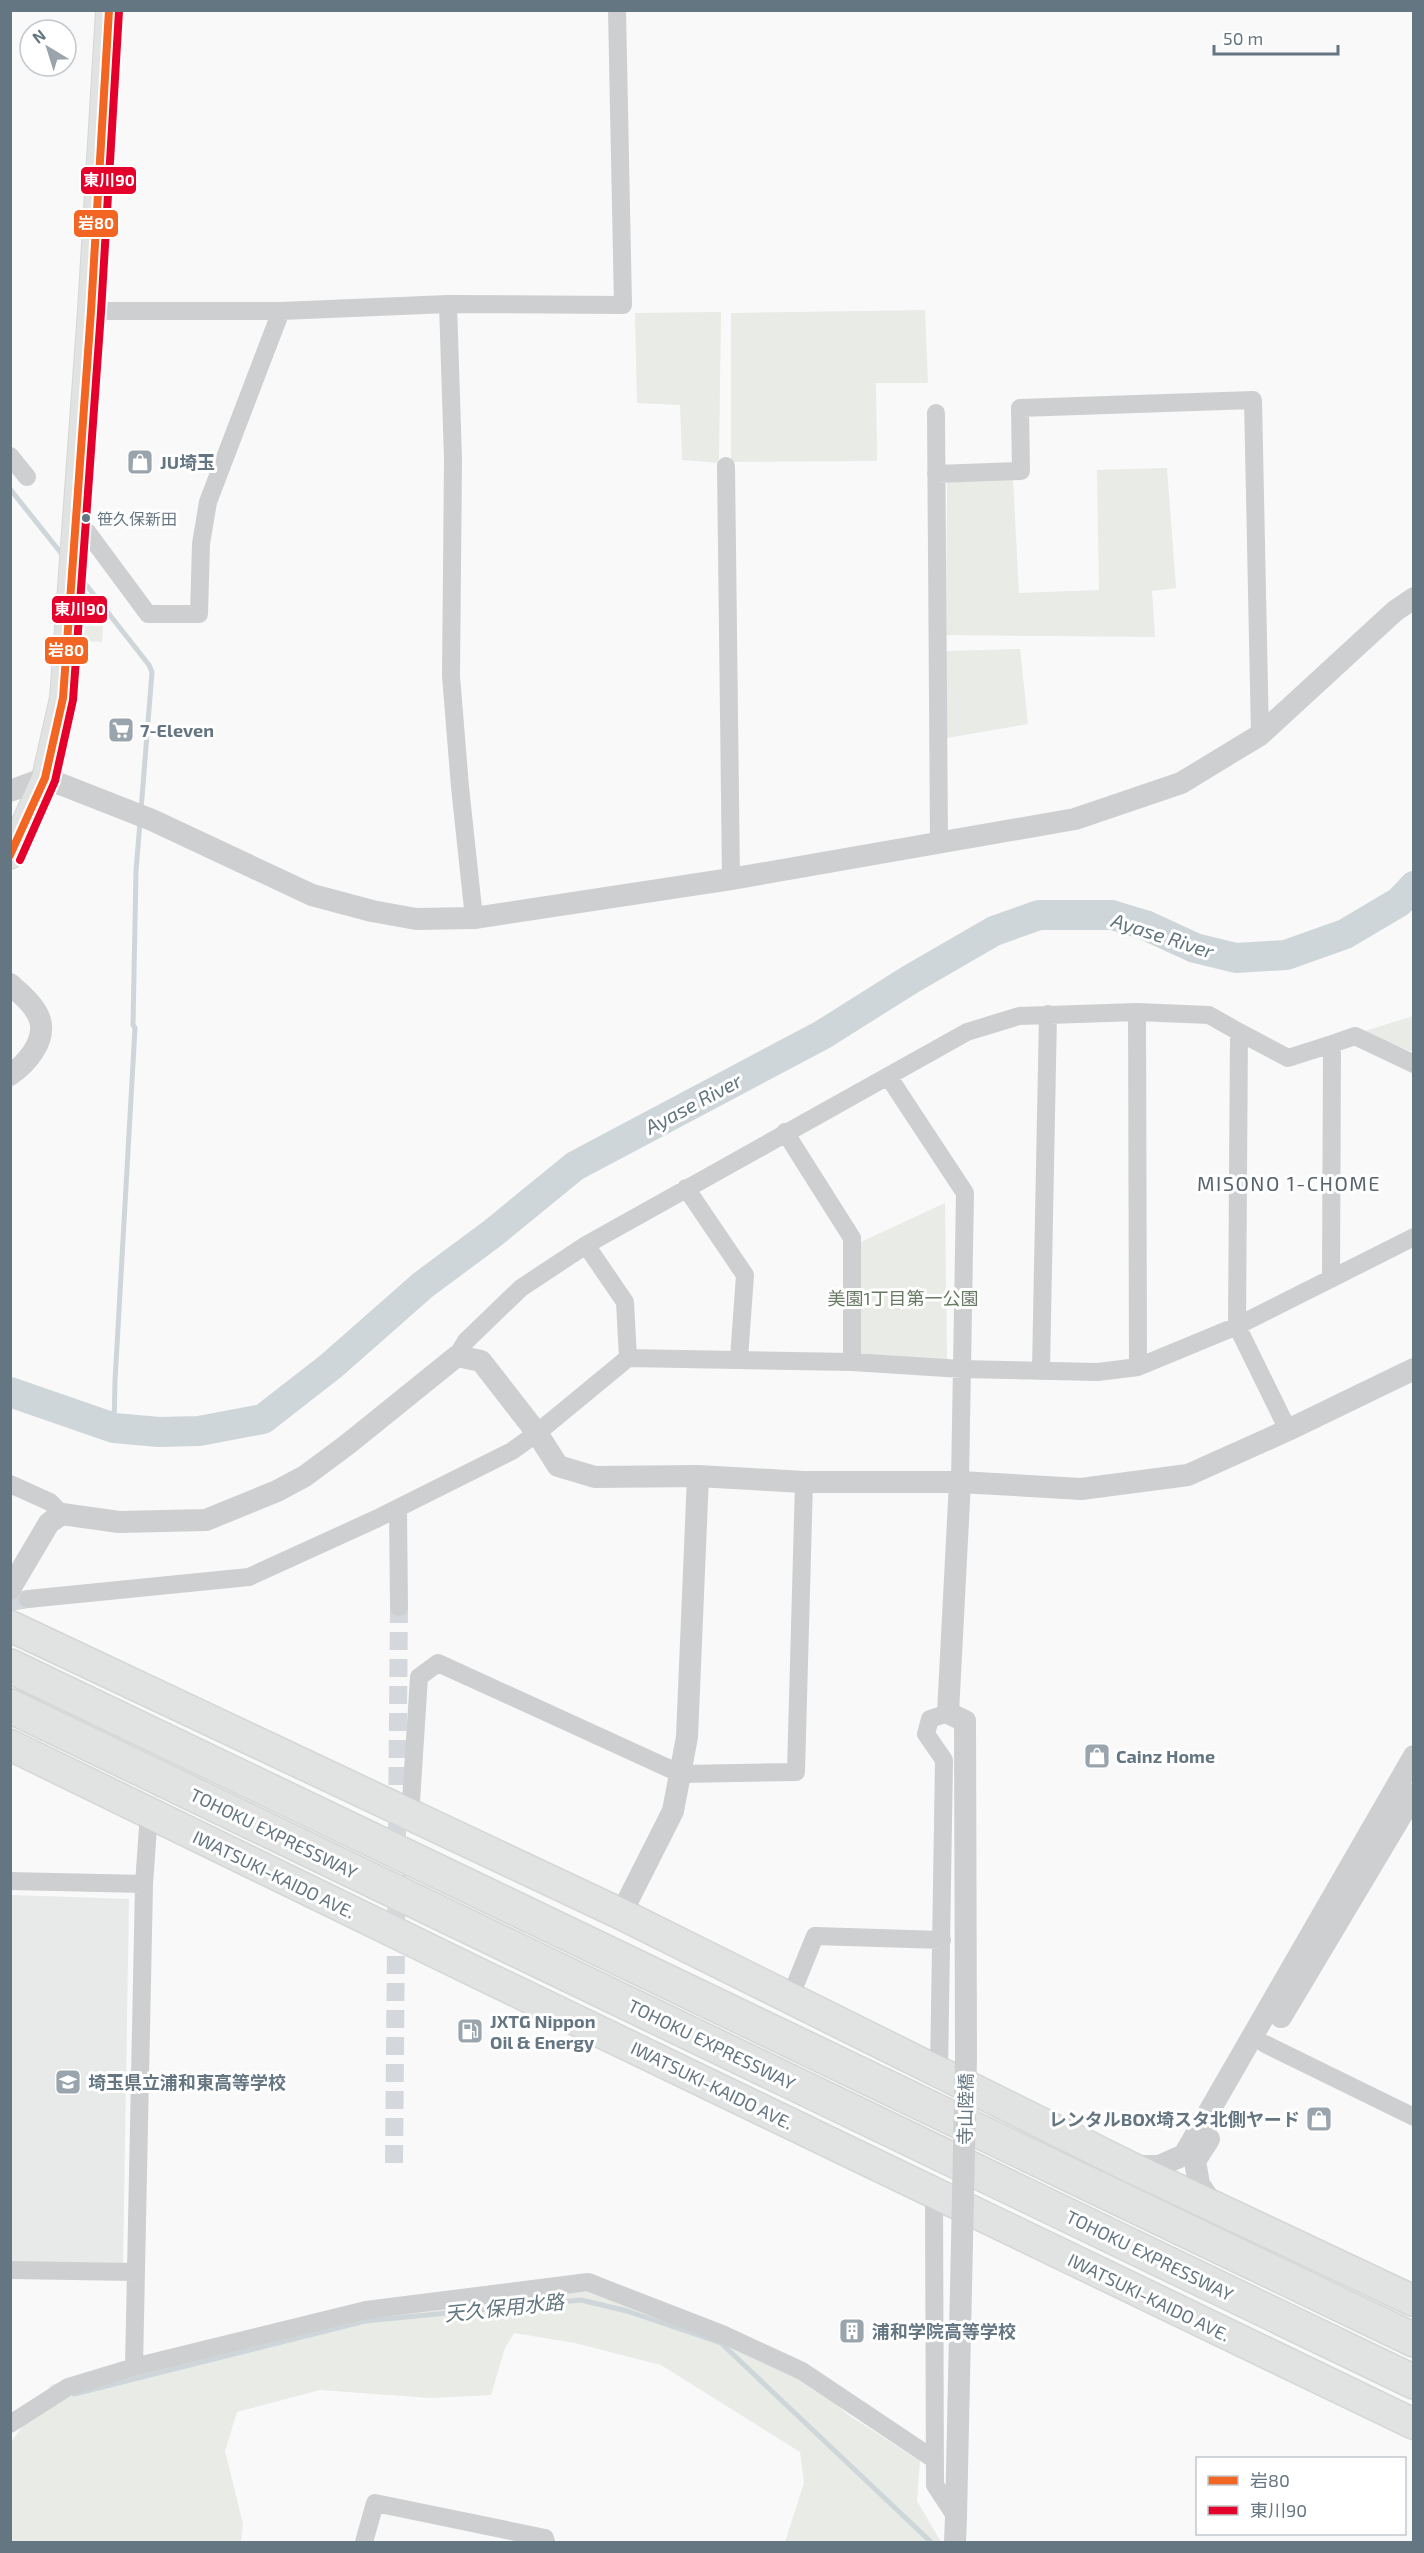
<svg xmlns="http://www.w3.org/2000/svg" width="1424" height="2553" font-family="'Exo 2','Noto Sans JP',sans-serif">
<rect width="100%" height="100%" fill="#f9f9f9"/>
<path fill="#e8e9e9" d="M11,1895L129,1899L123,2266L11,2265Z"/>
<path fill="#e8ebe6" d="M925,310L928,383H876L877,461L731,462V313Z
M721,312L719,463L682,460L680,405L637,403L635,313Z
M1167,468L1176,588L1152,591L1155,637L946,635L947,480L1013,479L1019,593L1099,590L1097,470Z
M85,626H103L102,642L84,641Z
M1020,649L1028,724L947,738L945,651Z
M1413,1016V1052L1362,1032Z
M945,1203L947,1360L860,1354L861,1242Z
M591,2291L771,2348L847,2414L920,2461L917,2501L941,2542H785L804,2483L800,2452L661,2365L575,2343L514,2333L505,2348L491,2395L431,2398L320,2390L237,2412L225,2451L243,2524L241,2542H11L10,2444L51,2385L123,2363L316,2318Z"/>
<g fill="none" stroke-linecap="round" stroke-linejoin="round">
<path stroke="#ced6d9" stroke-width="5" d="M10,489L65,558
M80,577L149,665L152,672L141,810
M114,1428L115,1381L135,1028L133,1025L136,871L140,822
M74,2394L365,2321L581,2300L627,2311L721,2343L931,2542"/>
<path stroke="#ced6d9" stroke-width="30" d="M10,1392L114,1428L159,1432L199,1431L263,1419L331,1366L423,1285L493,1233L575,1166L822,1035L911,979L994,931L1039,915H1112L1145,925L1195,948L1236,958L1286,955L1345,934L1399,902L1414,886"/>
<path stroke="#d4d8dc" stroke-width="18" stroke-dasharray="18 9" stroke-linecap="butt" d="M10,1602L28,1599
M394,2163L399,1607"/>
<defs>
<path id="secondary" d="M10,856L45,778L63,698L91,311L109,10"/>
<path id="trunk" d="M10,1626L621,1914L1128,2166L1414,2301
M10,1745L480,1974L1414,2424"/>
<path id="motorway" d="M10,1666L1414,2340
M10,1706L1414,2382"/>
</defs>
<use href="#secondary" stroke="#d5d6d7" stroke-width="28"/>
<use href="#trunk" stroke="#d5d6d6" stroke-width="33"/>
<use href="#motorway" stroke="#d5d6d6" stroke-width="36"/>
<path stroke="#cecfd0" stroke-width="18" d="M448,304L453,459L451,676L460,787L474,918
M91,311H281L448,304L623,305L617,10
M936,413L939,842
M10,456L27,477
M726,466L731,879
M936,474L1021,471L1020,408L1253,400L1260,735
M76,523L88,533L148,614H199L201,544L208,502L281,311
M1137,1012L1138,1367
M1239,1032L1288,1058L1332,1044L1331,1279
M1332,1044L1355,1036L1414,1064
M888,1076L965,1193L960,1482
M785,1132L852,1238V1362
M686,1188L745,1275L739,1358
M586,1245L625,1302L628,1358
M457,1356L466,1341L521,1288L586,1245L967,1032L1019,1016L1137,1012L1209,1015L1239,1032L1237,1326L1288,1430
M1041,1369L1048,1014
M10,1484L50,1502L62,1514
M398,1508L399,1607
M28,1599L249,1577L376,1519L512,1451L537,1433L628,1358L852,1362L962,1369L1098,1372L1138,1367L1237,1326L1414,1237
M410,1817L419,1677L438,1663L681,1774L796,1772L804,1482
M10,1881L144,1884
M789,2000L815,1936L942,1940
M1265,2044L1414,2117
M939,2072L944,1760L926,1734L930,1719L948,1713
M934,2192L935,2485L956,2517
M10,2270L136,2272
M134,2367L144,1884L149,1813
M10,2424L68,2387L134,2367L366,2310L588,2282L722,2334L802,2371L935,2460
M364,2542L375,2503L545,2538L546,2542"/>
<path stroke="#cecfd0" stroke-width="22" d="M10,791L45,778L152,820L312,895L372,911L416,919L474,918L731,879L1075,819L1181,783L1260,735L1395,611L1414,598
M10,984C21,994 35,1005 40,1020C46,1042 26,1064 10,1075
M10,1589L49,1523L62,1514L119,1522L206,1520L277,1491L305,1476L348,1444L457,1356L481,1361L537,1433L558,1466L595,1477L698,1476
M948,1713L960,1482
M621,1914L673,1811L687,1737L698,1476L804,1482H960L1081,1489L1188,1475L1288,1430L1414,1369
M1281,2017L1414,1794
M1209,2139L1195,2161L1199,2184L1215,2208
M1130,2166H1159L1184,2155L1414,1756
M955,2542L956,2517"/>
<use href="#secondary" stroke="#e1e2e2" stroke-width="26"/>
<use href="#trunk" stroke="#e1e2e2" stroke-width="30"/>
<use href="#motorway" stroke="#e1e2e2" stroke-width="33"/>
<path stroke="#cecfd0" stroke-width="22" d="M948,1713L965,1721L966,2057L956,2517"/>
<defs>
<path id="bus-1" d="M10,855L45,778L63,698L91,311L109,10"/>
<path id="bus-2" d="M20,860L55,781L73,700L101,312L119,11"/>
</defs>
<use href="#bus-1" stroke="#fff" stroke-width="12"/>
<use href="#bus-2" stroke="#fff" stroke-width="12"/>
<use href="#bus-1" stroke="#f26522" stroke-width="8"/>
<use href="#bus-2" stroke="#e4002b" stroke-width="8"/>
</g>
<defs>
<symbol id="shop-square" viewBox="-11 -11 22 22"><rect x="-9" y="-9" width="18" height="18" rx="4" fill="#99a4ac" stroke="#fff"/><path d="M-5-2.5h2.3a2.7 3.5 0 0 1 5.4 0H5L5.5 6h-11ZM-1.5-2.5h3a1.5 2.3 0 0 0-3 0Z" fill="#fff"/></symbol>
<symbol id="supermarket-square" viewBox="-11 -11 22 22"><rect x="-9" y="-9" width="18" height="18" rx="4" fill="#99a4ac" stroke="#fff"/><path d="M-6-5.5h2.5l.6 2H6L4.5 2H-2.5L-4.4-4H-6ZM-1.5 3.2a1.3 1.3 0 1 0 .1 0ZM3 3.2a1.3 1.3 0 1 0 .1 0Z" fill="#fff"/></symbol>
<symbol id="fuel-square" viewBox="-11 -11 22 22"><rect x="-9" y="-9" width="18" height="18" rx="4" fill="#99a4ac" stroke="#fff"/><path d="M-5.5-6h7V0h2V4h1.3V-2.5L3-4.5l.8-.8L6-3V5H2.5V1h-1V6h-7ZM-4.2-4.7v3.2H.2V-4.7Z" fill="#fff"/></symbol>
<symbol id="school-square" viewBox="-11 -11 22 22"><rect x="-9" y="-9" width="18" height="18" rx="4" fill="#99a4ac" stroke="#fff"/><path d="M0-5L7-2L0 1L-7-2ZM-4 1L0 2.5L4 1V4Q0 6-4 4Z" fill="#fff"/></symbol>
<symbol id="building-square" viewBox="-11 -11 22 22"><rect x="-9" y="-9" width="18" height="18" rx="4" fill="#99a4ac" stroke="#fff"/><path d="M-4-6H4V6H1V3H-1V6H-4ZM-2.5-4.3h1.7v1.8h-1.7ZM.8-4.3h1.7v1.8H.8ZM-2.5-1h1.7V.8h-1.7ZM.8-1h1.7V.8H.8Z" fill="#fff"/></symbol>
</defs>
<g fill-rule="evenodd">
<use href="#shop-square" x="125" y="447" width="30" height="30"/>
<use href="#supermarket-square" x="106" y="715" width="30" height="30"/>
<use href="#shop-square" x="1082" y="1741" width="30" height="30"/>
<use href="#fuel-square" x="455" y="2016" width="30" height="30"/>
<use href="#school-square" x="53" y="2067" width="30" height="30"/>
<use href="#shop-square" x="1304" y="2104" width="30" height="30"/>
<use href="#building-square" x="837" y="2316" width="30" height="30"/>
</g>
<circle fill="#657683" stroke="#fff" stroke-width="2" cx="86" cy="518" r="5"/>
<g text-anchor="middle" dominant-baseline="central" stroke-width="6" stroke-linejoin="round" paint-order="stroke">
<g font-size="16" fill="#657683" stroke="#fff" text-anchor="start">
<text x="97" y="518">笹久保新田</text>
</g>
<g font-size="18" font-weight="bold" fill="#657683" stroke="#fff" text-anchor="start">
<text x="160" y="462">JU埼玉</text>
<text x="140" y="730">7-Eleven</text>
<text x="1116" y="1756">Cainz Home</text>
<text x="490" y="2021">JXTG Nippon<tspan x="490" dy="21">Oil &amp; Energy</tspan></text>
<text x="88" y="2082">埼玉県立浦和東高等学校</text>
<text x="1300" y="2119" text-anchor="end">レンタルBOX埼スタ北側ヤード</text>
<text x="872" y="2331">浦和学院高等学校</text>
</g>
<g font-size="18" fill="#687a64" stroke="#fff">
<text x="903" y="1298">美園1丁目第一公園</text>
</g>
<g font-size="18" fill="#657683" stroke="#fff">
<text transform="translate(274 1833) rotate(26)">TOHOKU EXPRESSWAY</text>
<text transform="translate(274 1874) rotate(26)">IWATSUKI-KAIDO AVE.</text>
<text transform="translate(712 2044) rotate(26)">TOHOKU EXPRESSWAY</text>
<text transform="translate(712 2085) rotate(26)">IWATSUKI-KAIDO AVE.</text>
<text transform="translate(965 2109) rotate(-89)">寺山陸橋</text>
<text transform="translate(1150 2255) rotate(26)">TOHOKU EXPRESSWAY</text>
<text transform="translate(1149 2297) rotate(26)">IWATSUKI-KAIDO AVE.</text>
</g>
<g font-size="20" font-style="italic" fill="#60757c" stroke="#fff">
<text transform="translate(1163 935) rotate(18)">Ayase River</text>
<text transform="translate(693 1103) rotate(-28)">Ayase River</text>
<text transform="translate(504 2307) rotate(-6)">天久保用水路</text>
</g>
<g font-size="20" letter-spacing="1.5" fill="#57646e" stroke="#fff">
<text x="1289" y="1183">MISONO 1-CHOME</text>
</g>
</g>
<g stroke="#fff" stroke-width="2">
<rect x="80" y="166" width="57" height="29" rx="6" fill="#e4002b"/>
<rect x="73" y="209" width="46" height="29" rx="6" fill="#f26522"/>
<rect x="51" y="595" width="57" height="29" rx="6" fill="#e4002b"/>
<rect x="44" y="636" width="45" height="29" rx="6" fill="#f26522"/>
</g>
<g font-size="16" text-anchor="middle" font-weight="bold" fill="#fff">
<text x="109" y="186">東川90</text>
<text x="96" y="229">岩80</text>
<text x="80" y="615">東川90</text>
<text x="66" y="656">岩80</text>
</g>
<rect width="1424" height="2553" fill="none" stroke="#657683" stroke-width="24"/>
<rect x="1196" y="2457" width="210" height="78" fill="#ffffff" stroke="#c1c8cd" stroke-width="1.5"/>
<rect x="1208" y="2476" width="30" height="9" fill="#f26522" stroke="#c1c8cd" stroke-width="1.5"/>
<text x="1250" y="2487" font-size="18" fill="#657683">岩80</text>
<rect x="1208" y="2506" width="30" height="9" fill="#e4002b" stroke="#c1c8cd" stroke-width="1.5"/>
<text x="1250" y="2517" font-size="18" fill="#657683">東川90</text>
<g transform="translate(48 48) rotate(322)"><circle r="28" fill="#ffffff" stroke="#c1c8cd" stroke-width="1.5"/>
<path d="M0-4.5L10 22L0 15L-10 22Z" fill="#99a4ac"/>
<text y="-9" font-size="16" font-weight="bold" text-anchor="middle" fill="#657683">N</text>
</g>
<path d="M1214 45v9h124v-9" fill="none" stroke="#657683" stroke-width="3"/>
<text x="1223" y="45" font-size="18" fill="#657683" stroke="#ffffff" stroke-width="4.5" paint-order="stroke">50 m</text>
</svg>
